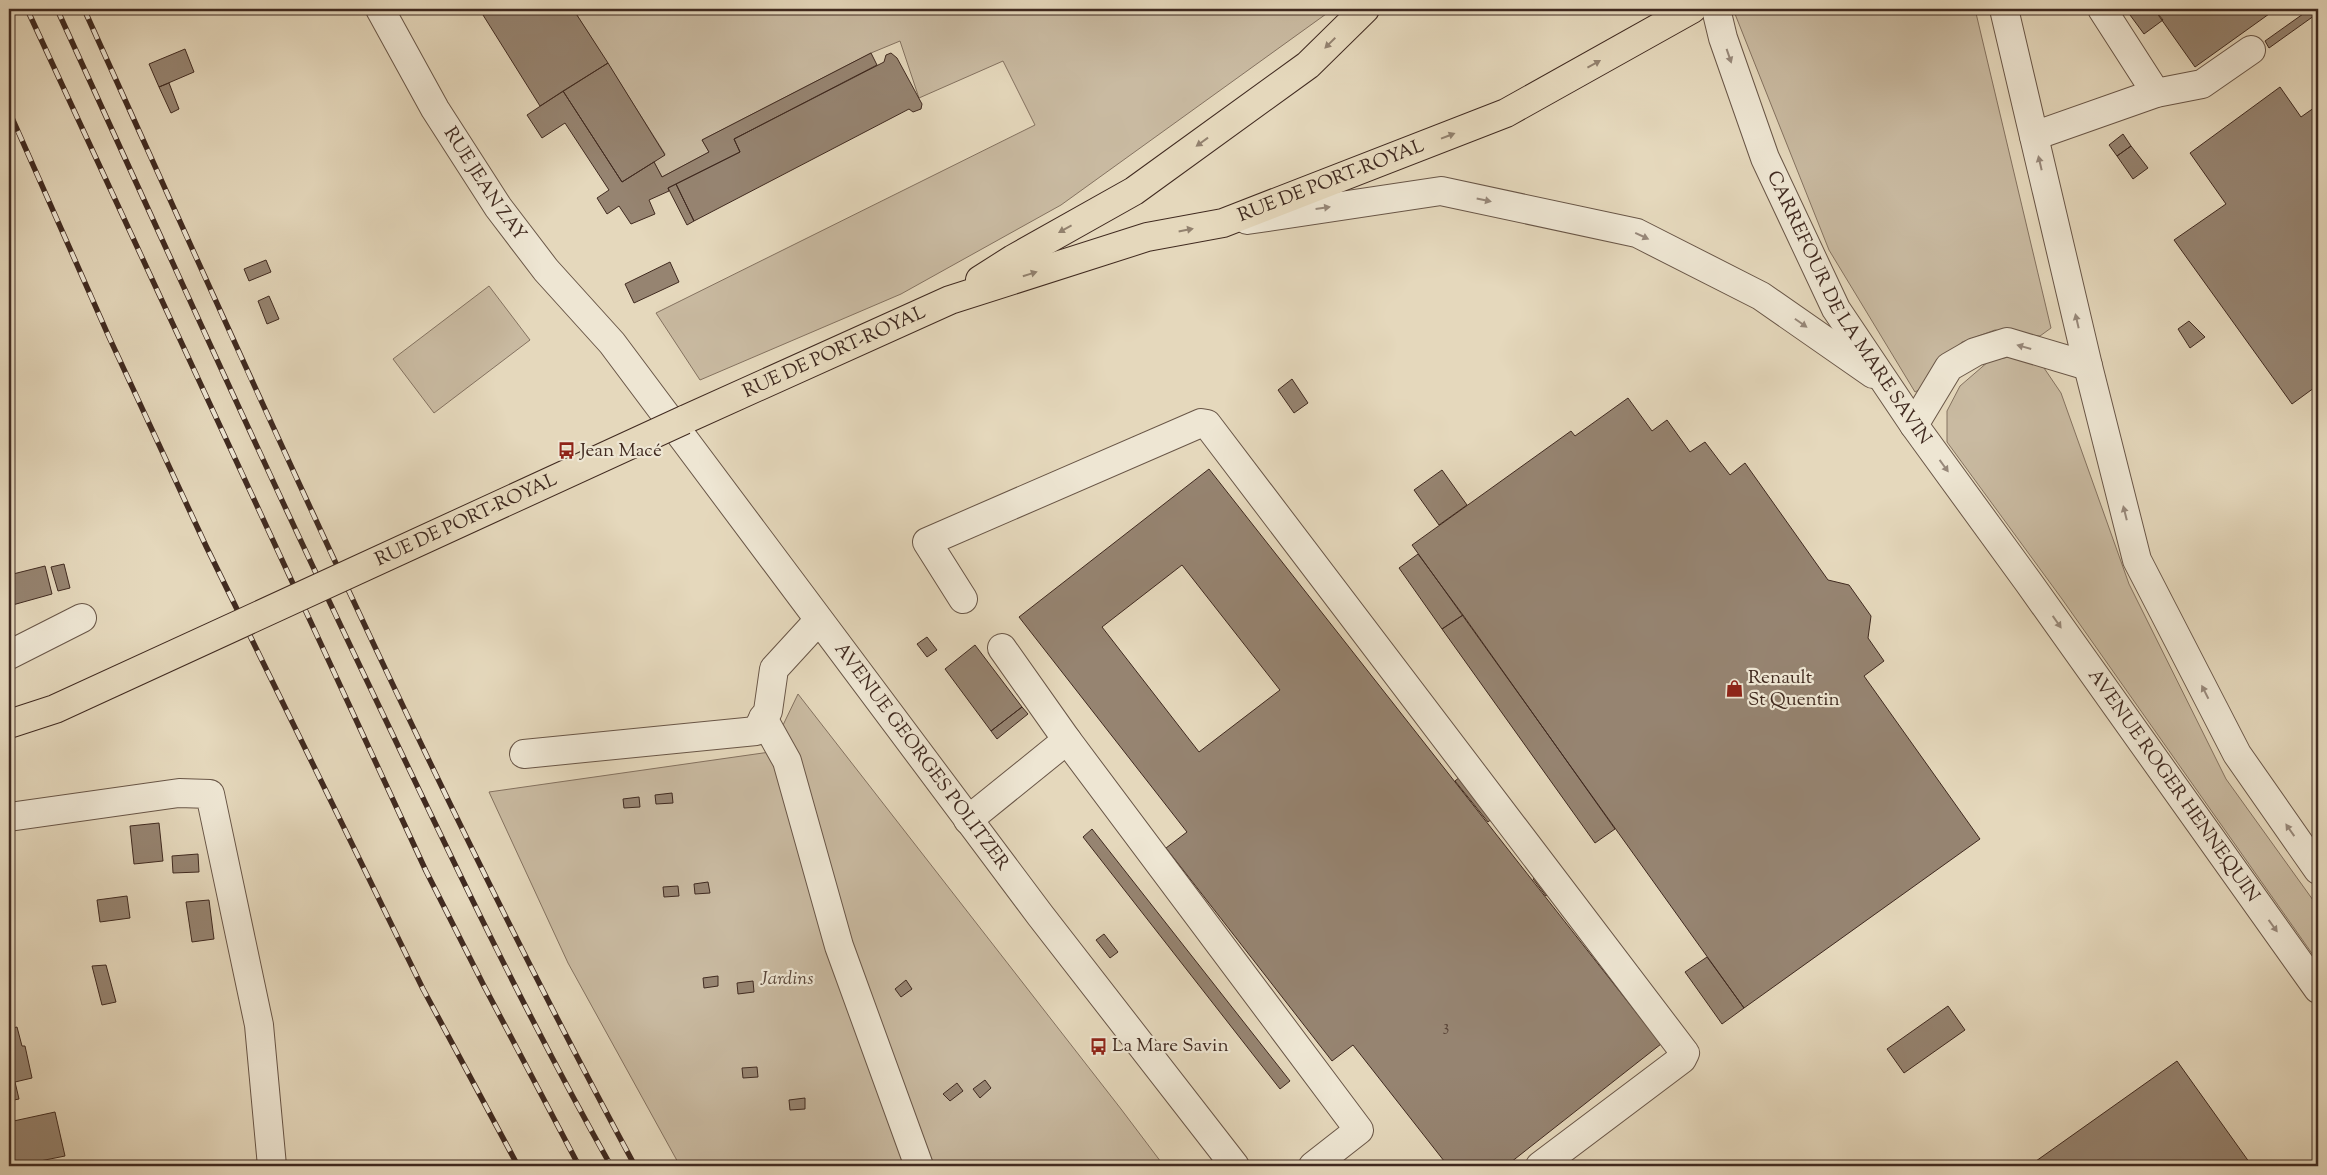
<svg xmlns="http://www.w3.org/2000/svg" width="2327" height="1175" font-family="'Sorts Mill Goudy',serif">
<rect width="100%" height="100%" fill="#e5d8bc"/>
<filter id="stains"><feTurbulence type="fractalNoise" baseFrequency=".004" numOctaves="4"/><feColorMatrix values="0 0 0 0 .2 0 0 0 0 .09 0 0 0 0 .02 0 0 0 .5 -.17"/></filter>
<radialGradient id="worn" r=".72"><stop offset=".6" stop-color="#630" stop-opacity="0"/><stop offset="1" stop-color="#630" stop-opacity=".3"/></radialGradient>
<path fill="#c9baa1" stroke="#847260" d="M573,9H1333L1061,205L901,294L700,380L656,313L1035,125L1003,61L919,98L900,41L871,53L702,140L709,152L662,177L654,162L665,154Z
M1733,9H1975L2051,328L2040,336L1995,330L1962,342L1936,366L1928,385L1915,392L1829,250Z
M489,286L530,340L434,413L393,359Z
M2019,355L2042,365L2061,393L2129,584L2226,779L2318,907V962L2062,599L1947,442V411L1960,386L1989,361Z
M798,694L1121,1109L1164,1166H680L568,963L489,792L770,752Z"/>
<path fill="#968471" stroke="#402a20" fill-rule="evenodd" d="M493,9H573L608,63L540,106L483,15Z
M2138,9H2154L2163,20L2144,34L2130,15Z
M2154,9H2276L2195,67Z
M2310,9H2318V13L2269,48L2265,41Z
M185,49L194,72L159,87L149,64Z
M871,53L877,65L734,139L740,152L668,188L669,191L649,200L655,214L631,224L619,206L607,214L597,198L609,190L565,123L542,138L527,115L563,91L622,182L654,162L662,177L709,152L702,140Z
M891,53L897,58L922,104L921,109L913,112L909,109L694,221L676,184L740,152L734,139L884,62L886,55Z
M608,63L665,155L622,182L563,91Z
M169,83L179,109L171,113L159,87Z
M2280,87L2301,117L2318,105V385L2292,404L2174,240L2226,204L2190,153Z
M2123,134L2131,146L2117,156L2109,145Z
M2131,146L2148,168L2133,179L2117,156Z
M676,184L694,221L687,225L668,188Z
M266,260L271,272L249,281L244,269Z
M670,262L679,282L634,303L625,284Z
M269,296L279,319L267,324L258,301Z
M2189,321L2205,337L2190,348L2178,329Z
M1292,379L1308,403L1294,413L1278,390Z
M1628,398L1652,431L1667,420L1690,452L1705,442L1730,475L1745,463L1828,580L1849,585L1871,616L1868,638L1884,661L1864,676L1980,839L1744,1008L1412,545L1571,431L1575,436Z
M1209,469L1661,1044L1506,1166H1448L1353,1045L1332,1061L1166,848L1187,832L1019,617ZM1182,565L1280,690L1199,752L1102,627Z
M1442,470L1467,505L1439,525L1414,490Z
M1418,554L1463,615L1442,629L1399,568Z
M64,564L70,588L58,591L51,567Z
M45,566L52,594L9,606V575Z
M1463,615L1615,829L1595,843L1442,629Z
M927,637L937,650L927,657L917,644Z
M975,645L1022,707L991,731L945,669Z
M1022,707L1028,714L997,739L991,731Z
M1466,772L1499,813L1488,822L1455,781Z
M672,793L673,803L656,804L655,795Z
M639,797L640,807L624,808L623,799Z
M159,823L163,861L134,864L130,826Z
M1092,829L1290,1081L1280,1089L1083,837Z
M198,854L199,872L173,873L172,856Z
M1544,871L1556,887L1546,896L1533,879Z
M708,882L710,893L695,894L694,884Z
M678,886L679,896L664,897L663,887Z
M127,896L130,918L100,922L97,900Z
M209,900L214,939L192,942L186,902Z
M1104,934L1118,952L1110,958L1096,940Z
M1707,957L1744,1008L1722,1024L1685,972Z
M106,965L116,1002L102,1005L92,966Z
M718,976V986L704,988L703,978Z
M906,980L912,989L901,997L895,989Z
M753,981L754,992L738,994L737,983Z
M1948,1006L1965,1030L1904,1073L1887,1049Z
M17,1027L22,1046H25L32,1078L15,1082L19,1099L9,1101V1029Z
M2177,1061L2252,1166H2029Z
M757,1067L758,1077L743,1078L742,1068Z
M985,1080L991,1088L980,1098L973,1089Z
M957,1083L963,1091L950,1101L943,1094Z
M805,1098V1109L790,1110L789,1100Z
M55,1112L65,1156L15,1166L9,1139V1122Z"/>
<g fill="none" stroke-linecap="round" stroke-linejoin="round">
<defs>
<g id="minor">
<path id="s1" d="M380,9L435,109L498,207L546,270L612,343L1040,915L1235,1166"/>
<path id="s2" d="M1716,9L1723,38L1765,158L1836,309L1914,425L2029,583L2318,989"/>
<path d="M2004,9L2088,366L2137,560L2237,754L2318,870"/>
<path d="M2102,9L2156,93"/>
<path d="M2034,136L2156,93L2202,84L2251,50"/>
<path d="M1247,220L1441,191L1637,233L1761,296L1873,374"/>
<path d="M1914,425L1949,367L1975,352L2007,342L2088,366"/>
<path d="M963,599L927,542L1201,423L1207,424L1685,1053L1682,1059L1540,1166"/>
<path d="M1002,648L1067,740L1359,1130L1313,1166"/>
<path d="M9,655L82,618"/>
<path d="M763,718L787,761L839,946L919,1166"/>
<path d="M524,754L756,731L768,711L774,669L818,621"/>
<path d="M9,817L179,793L210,794L259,1025L272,1166"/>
<path d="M968,820L1067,740"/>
</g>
<g id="major">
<path d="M980,280L1013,259L1134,191L1308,65L1365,9"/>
<path id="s3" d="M684,420L950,300L1147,237L1223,223L1506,113L1692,9"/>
</g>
</defs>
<use href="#minor" stroke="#695647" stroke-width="30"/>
<use href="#major" stroke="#402a20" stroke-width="30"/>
<use href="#minor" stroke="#eee6d3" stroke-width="28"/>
<use href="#major" stroke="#e5d8bc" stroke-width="28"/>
<defs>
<path id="rail" d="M27,9L426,871L483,984L579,1166
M57,9C167,250 275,490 390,729C460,876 531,1024 611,1166
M84,9C260,398 432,790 635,1166
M9,111L109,337L206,546L423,989L518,1166"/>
</defs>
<use href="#rail" stroke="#402a20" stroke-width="5.5"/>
<use href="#rail" stroke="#eee6d3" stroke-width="4" stroke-dasharray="11" stroke-linecap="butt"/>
<defs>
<g id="major-bridge">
<path id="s4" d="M9,724L55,709L684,420"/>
</g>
</defs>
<use href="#major-bridge" stroke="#402a20" stroke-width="30" stroke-linecap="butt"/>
<use href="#major-bridge" stroke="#e5d8bc" stroke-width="28"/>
</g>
<defs><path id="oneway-solid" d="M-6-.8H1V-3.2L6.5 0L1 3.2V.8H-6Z" transform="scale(1.25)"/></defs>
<g fill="#92816e">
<use href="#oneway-solid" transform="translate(1330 43) rotate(135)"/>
<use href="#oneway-solid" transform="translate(1594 64) rotate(-29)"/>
<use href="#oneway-solid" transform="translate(1448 136) rotate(-21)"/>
<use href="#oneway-solid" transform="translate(1202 142) rotate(144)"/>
<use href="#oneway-solid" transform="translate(1065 229) rotate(151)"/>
<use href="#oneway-solid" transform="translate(1186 230) rotate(-11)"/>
<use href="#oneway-solid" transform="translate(1030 274) rotate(-17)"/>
</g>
<g fill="#97887a">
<use href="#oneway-solid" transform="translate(1729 56) rotate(71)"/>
<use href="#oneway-solid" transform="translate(2040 163) rotate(-103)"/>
<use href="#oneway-solid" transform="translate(1484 200) rotate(12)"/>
<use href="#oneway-solid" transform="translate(1323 208) rotate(-8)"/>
<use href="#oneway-solid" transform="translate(1642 236) rotate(25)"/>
<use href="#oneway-solid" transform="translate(2077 321) rotate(-103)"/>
<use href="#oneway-solid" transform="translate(1801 323) rotate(35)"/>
<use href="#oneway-solid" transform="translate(2024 347) rotate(-164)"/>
<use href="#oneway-solid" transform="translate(1944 466) rotate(54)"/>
<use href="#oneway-solid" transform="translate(2125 513) rotate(-104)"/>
<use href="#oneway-solid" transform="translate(2057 622) rotate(55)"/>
<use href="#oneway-solid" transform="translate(2205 692) rotate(-117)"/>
<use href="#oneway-solid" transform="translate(2290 830) rotate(-125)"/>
<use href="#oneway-solid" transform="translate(2273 926) rotate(54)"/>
</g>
<defs>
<symbol id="bus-bare" viewBox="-9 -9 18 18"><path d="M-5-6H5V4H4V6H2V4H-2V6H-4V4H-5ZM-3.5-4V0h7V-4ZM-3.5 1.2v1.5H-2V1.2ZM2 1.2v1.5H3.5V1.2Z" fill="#8f2418" stroke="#eee6d3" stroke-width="2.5" paint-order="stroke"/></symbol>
<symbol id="shop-bare" viewBox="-9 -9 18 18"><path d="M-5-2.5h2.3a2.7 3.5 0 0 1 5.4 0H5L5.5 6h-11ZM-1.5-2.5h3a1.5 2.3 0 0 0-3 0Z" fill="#8f2418" stroke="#eee6d3" stroke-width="2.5" paint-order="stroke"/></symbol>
</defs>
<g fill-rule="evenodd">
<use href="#bus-bare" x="554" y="438" width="25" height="25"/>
<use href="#shop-bare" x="1722" y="676" width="25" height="25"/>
<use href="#bus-bare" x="1086" y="1034" width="25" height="25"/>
</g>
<g text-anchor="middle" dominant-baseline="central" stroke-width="4.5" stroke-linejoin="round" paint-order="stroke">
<g font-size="16" fill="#564034">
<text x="1446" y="1027">3</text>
</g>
<g font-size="19" fill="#402a20" stroke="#eee6d3">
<text stroke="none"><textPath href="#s3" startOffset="692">RUE DE PORT-ROYAL</textPath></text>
<text stroke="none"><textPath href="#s1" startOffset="204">RUE JEAN ZAY</textPath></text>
<text stroke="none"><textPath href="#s2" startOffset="329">CARREFOUR DE LA MARE SAVIN</textPath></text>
<text stroke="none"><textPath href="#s3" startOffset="165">RUE DE PORT-ROYAL</textPath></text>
<text stroke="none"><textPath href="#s4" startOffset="501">RUE DE PORT-ROYAL</textPath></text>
<text stroke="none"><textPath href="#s1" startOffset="925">AVENUE GEORGES POLITZER</textPath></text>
<text stroke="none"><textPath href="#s2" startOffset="908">AVENUE ROGER HENNEQUIN</textPath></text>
</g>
<g font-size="19" fill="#402a20" stroke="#eee6d3" text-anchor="start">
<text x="580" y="451">Jean Macé</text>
<text x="1748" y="678">Renault<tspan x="1748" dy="22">St Quentin</tspan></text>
<text x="1112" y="1046">La Mare Savin</text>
</g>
<g font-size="19" font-style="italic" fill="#5b473a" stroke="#eee6d3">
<text x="787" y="979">Jardins</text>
</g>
</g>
<rect width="2327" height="1175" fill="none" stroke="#e5d8bc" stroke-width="30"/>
<rect x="10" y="10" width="2307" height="1155" fill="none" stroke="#402a20" stroke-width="2.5"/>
<rect x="15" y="15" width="2297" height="1145" fill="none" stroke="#402a20"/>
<rect width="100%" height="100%" filter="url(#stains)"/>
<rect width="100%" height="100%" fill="url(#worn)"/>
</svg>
